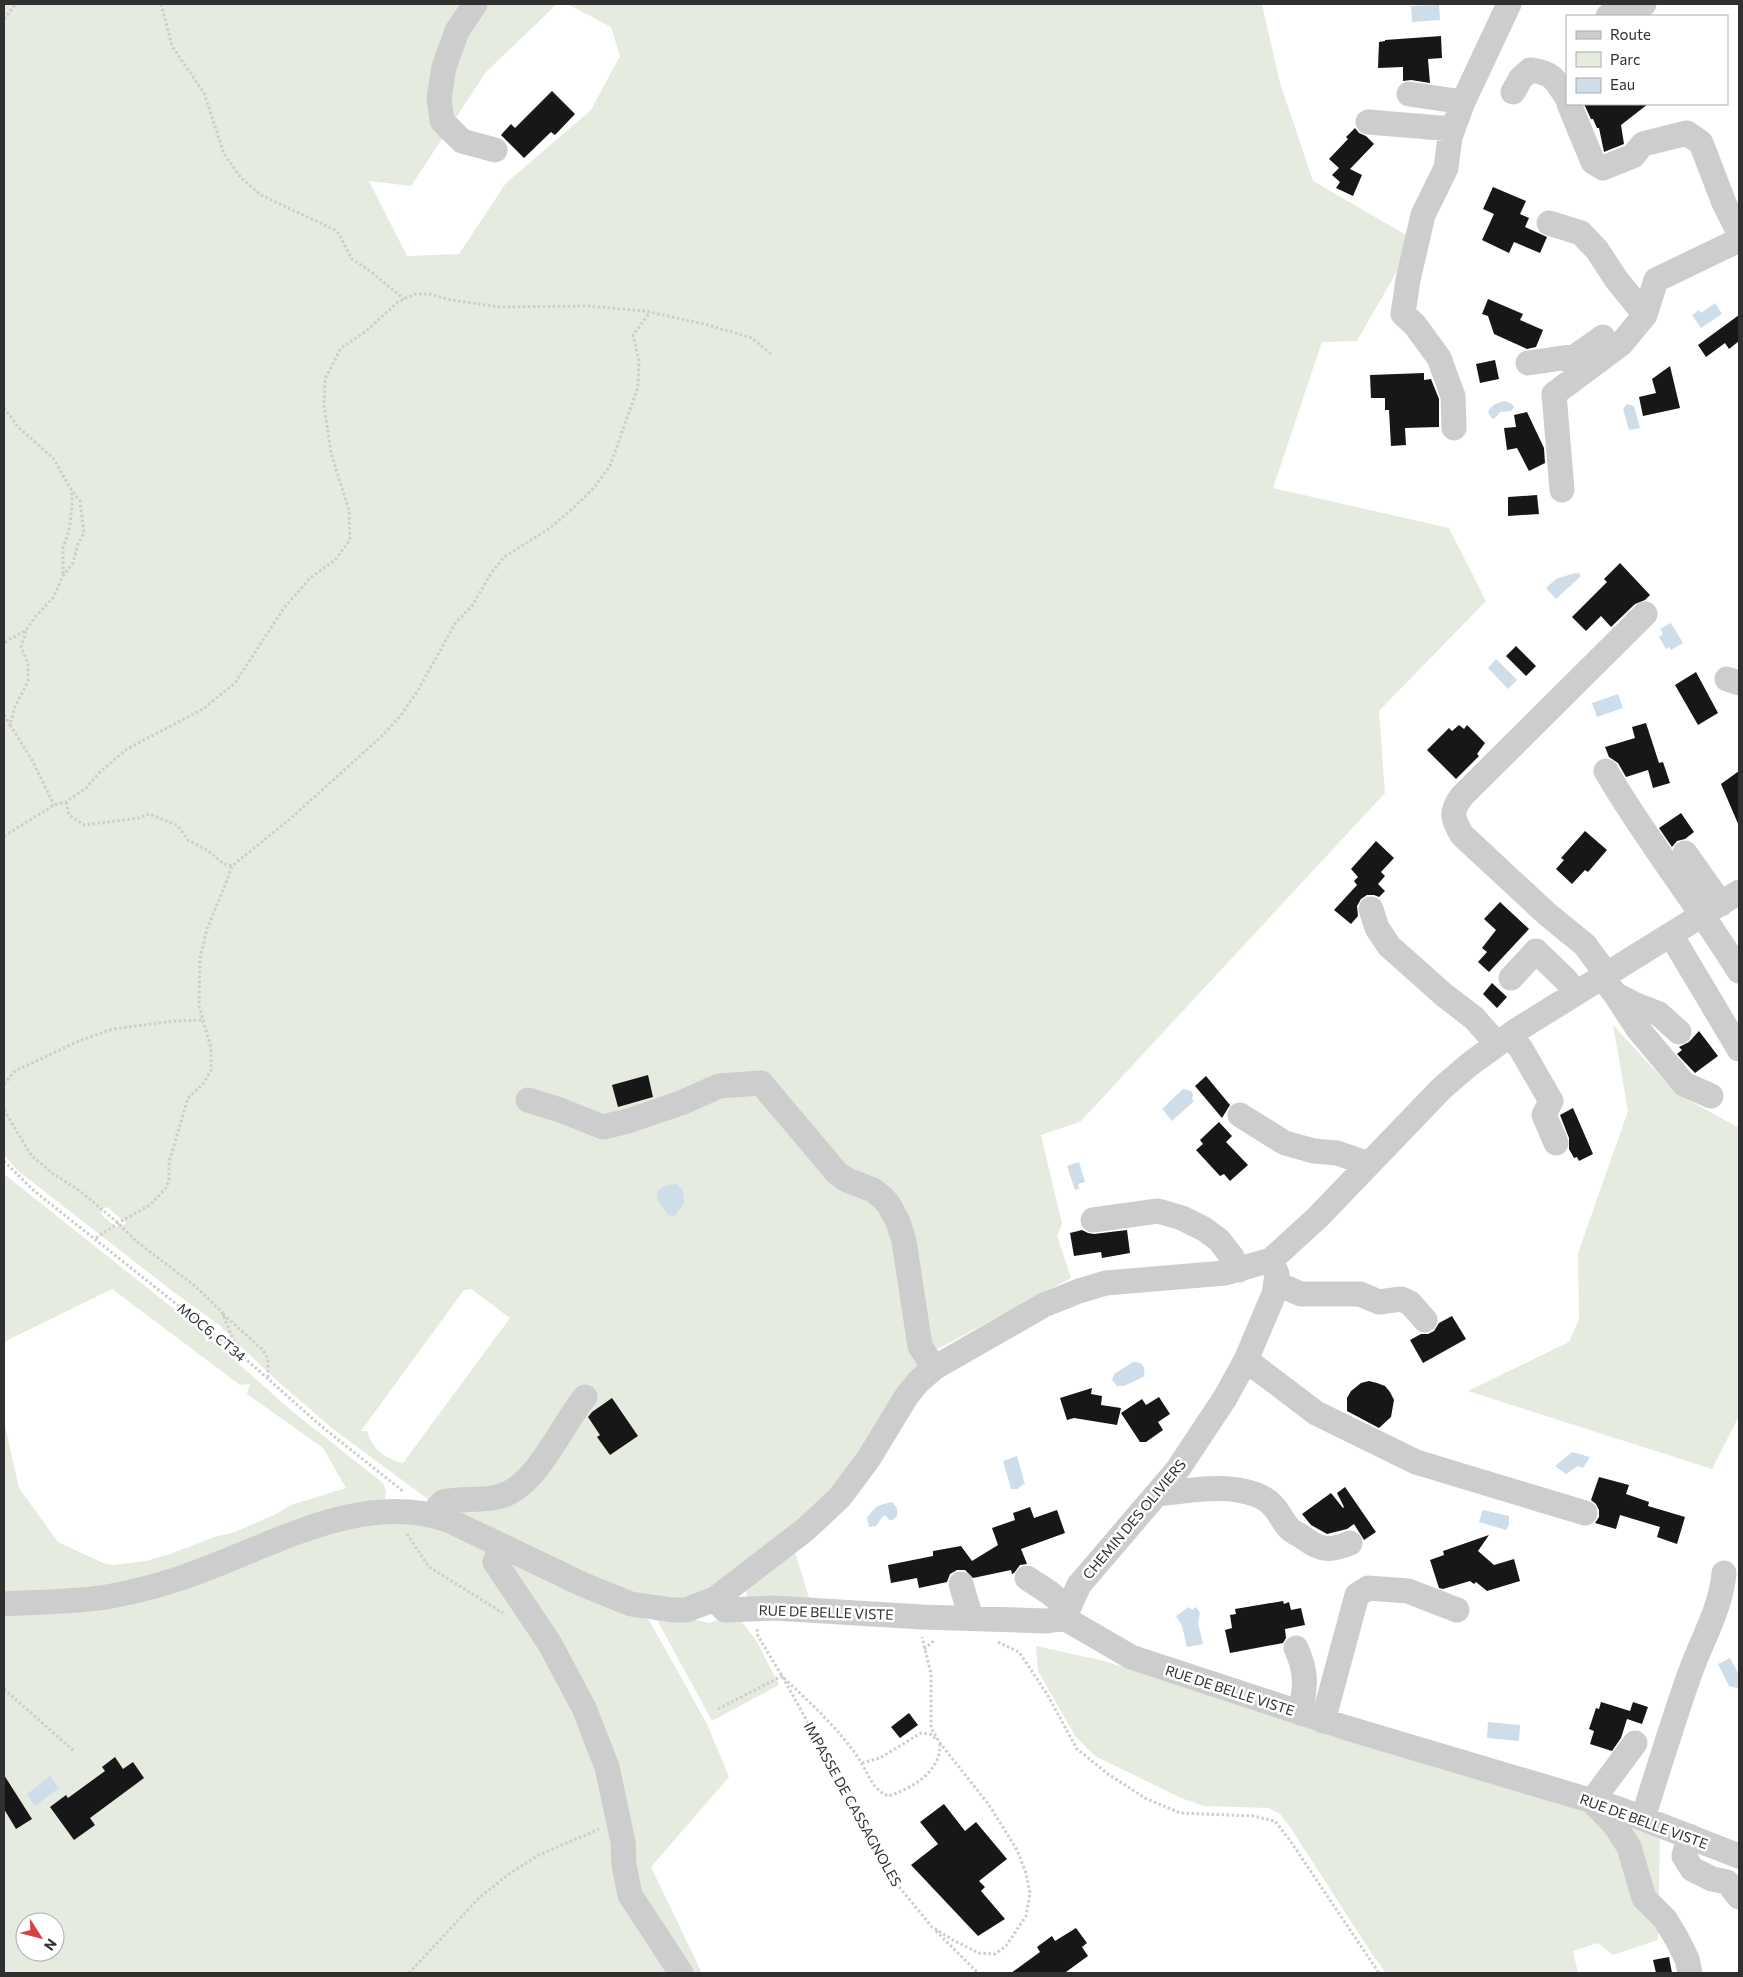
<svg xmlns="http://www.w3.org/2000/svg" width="1743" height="1977" font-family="Commissioner,sans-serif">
<rect width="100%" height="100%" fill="#fff"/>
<path fill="#e5ecdf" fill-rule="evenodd" d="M4,4H557L486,72L411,186L369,181L407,256L459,254L506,183L591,110L620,56L611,27L567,4H1262L1280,83L1313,181L1415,240L1357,341L1322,342L1273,488L1449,528L1486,601L1379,711L1385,793L1080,1122L1041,1135L1062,1224L1057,1236L1071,1278L936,1350L895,1398L825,1500L700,1595L680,1598L634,1597L429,1500L333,1429L275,1379L218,1324L176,1294L17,1170L4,1155ZM107,1207L126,1223L123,1225L115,1227L101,1214L102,1209ZM471,1289L510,1318L403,1463C385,1459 372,1449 367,1431H361L464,1290Z
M1613,1025L1676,1093L1739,1128V1416L1712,1469L1468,1391L1569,1342L1579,1319L1578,1253L1628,1111Z
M4,1174L198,1328L293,1412L383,1483L386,1491L385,1499L110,1589L4,1595V1421L19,1488L58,1542L103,1563L113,1565L146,1561L173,1553L214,1537L232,1533L274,1515L291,1505L346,1488L323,1448L247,1394L250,1384L240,1385L112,1289L4,1342Z
M430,1521L622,1611L649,1620L707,1724L729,1777L651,1867L702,1973H4V1610H38L345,1526ZM25,1922H55V1952H25Z
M795,1552L810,1601L746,1597L747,1589Z
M738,1617L756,1640L779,1685L712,1721L657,1620L692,1619L709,1623L723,1618Z
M1036,1646L1104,1661L1660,1835L1658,1940L1613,1955L1598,1943L1573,1951L1578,1973H1386L1372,1954L1292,1830L1280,1814L1268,1808L1204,1806L1181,1798L1095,1756L1075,1736L1038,1671Z"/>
<path fill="#cdddea" d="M1439,5L1440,20L1412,22L1411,6Z
M1715,303L1722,314L1701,328L1692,315L1699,310L1701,313Z
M1505,401L1512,404L1514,407L1511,411L1500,412L1495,418L1492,419L1488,412C1492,404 1497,403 1505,401Z
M1627,404L1634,406L1640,428L1629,430L1623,409Z
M1578,572L1581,576L1556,599L1546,588L1556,579L1575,573L1576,574Z
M1671,623L1683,643L1671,650L1669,647L1666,649L1659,637L1663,634L1660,629Z
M1496,659L1517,680L1508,689L1488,668Z
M1618,694L1623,708L1597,717L1592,703Z
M1183,1089L1191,1091L1193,1094L1192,1099L1194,1101L1172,1121L1162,1109Z
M1079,1162L1085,1182L1078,1184L1079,1189L1075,1190L1067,1166Z
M677,1184L683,1190L684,1203L675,1216L668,1215L657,1199L658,1190L667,1185Z
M1133,1362C1143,1361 1147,1369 1143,1377L1124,1386H1117L1112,1380L1114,1374Z
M1572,1452L1590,1457L1583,1468L1578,1466L1566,1474L1555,1466Z
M1017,1456L1025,1484L1022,1485L1018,1489H1011L1003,1461Z
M892,1502L897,1508V1516L893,1520H889L886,1516H883L876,1526L869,1527L867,1518C878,1504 876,1506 892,1502Z
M1483,1510L1509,1516V1525L1506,1530L1479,1522Z
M1189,1607L1192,1610L1196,1607L1200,1613L1198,1623L1203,1644L1187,1647L1182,1626L1176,1616Z
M1730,1658L1739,1675V1686L1737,1688L1729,1686L1718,1664Z
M1488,1722L1520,1725L1519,1741L1487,1738Z
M50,1776L59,1788L35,1806L27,1794Z"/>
<path fill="#171717" d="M1441,36L1442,58L1428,59L1430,83L1411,80L1403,81V67L1378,68L1379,42L1385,41V40Z
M552,91L575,114L555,135L551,132L524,158L501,135L511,124L515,128Z
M1584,104H1648L1621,125L1624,144L1604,152L1599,128H1597L1593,119H1591Z
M1355,128L1359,133L1366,136L1374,144L1350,169L1362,175L1353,196L1336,188L1340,182L1332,175L1339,168L1329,159L1348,139L1346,137Z
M1493,187L1526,201L1520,214L1529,218L1525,227L1547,237L1540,253L1514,242L1509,253L1482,240L1494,214L1483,209Z
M1488,299L1523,314L1520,320L1543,330L1536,347L1527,349L1494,334L1488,316L1482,314Z
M1739,315V341L1729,349L1725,343L1706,357L1698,345Z
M1495,360L1499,379L1480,383L1476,364Z
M1670,366L1680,408L1643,416L1639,397L1656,393L1652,379Z
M1424,373V380L1431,379L1439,399V427L1405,428L1406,445L1391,446L1389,410H1385V398H1371L1370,375Z
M1527,412L1544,448L1545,463L1529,471L1517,448L1507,450L1504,428L1516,427L1514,415Z
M1537,495L1539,514L1508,516V497Z
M1620,563L1650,595L1645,600L1635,604L1611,627L1601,616L1586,631L1572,617L1607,582L1604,579Z
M1516,646L1536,666L1526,676L1506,656Z
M1696,672L1718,713L1698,725L1675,685Z
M1646,723L1659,763L1663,762L1670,783L1653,788L1648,770L1626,777L1618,763L1609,757L1605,747L1635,738L1632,727Z
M1459,725L1464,729L1467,725L1485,743L1477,754L1479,756L1456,779L1427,750L1449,728L1452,731Z
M1739,771V826L1721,784Z
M1681,813L1694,832L1685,839L1677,841L1672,847L1659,828Z
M1585,831L1607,850L1588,872L1585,870L1572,884L1556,869L1564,860L1561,858Z
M1376,841L1394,858L1381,872L1385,876L1378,884L1385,891L1379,897L1374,895H1367L1361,899L1357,906L1358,916L1351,924L1334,910L1357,885L1354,881L1358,877L1351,869Z
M1500,902L1529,929L1489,972L1478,962L1487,952L1482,948L1496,930L1484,919Z
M1492,983L1507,997L1497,1008L1483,994Z
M1699,1031L1718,1056L1695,1073L1677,1054L1682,1050L1679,1047L1689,1042Z
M648,1075L653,1097L618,1107L612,1085Z
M1206,1076L1230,1105L1222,1118L1195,1086Z
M1573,1108L1593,1154L1579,1161L1577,1157L1574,1158L1569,1149V1138L1560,1115Z
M1219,1122L1232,1136L1226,1142L1248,1165L1230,1181L1224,1174L1220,1176L1196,1150L1203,1144L1200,1140Z
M1082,1230L1088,1233L1094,1234L1127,1230L1130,1253L1102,1258L1101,1252L1074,1256L1070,1233Z
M1452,1316L1466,1339L1423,1363L1410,1340L1421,1334H1428L1434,1331L1439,1323Z
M1369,1381L1377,1383L1385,1386L1390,1392L1394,1400L1391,1417L1379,1428L1347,1411V1398L1351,1391L1361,1383Z
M1092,1388L1091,1394L1102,1396L1101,1405L1121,1408L1117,1425L1074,1418L1067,1420L1060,1398Z
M1159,1397L1170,1414L1158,1422L1163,1430L1146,1442H1140L1121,1413L1142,1399L1146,1405Z
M612,1398L638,1436L610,1455L597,1437L600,1435L588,1417L592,1412Z
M1599,1477L1629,1485L1626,1494L1649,1502L1648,1506L1685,1517L1677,1544L1657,1537L1660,1527L1620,1515L1616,1529L1595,1523L1599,1517V1510L1596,1504L1591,1500Z
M1345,1487L1376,1532L1364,1540L1354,1524L1347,1529L1327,1534L1311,1525L1302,1514L1331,1493L1343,1508L1344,1507L1337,1493Z
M1030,1507L1034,1518L1057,1510L1065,1533L1021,1549L1027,1564L1020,1565L1014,1573L1012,1574L1011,1570L973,1578L965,1570H957L950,1574L947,1582L919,1588L917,1578L891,1583L888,1565L933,1556V1551L961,1546L972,1561L998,1545L992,1528L1015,1520L1013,1513Z
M1489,1535L1478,1551L1494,1565L1514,1559L1520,1581L1487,1591L1476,1582L1474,1584L1470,1581L1443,1589L1439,1588L1430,1560L1444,1555L1443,1551Z
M1283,1601L1284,1604L1289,1602L1291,1610L1301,1608L1305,1625L1285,1629L1286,1638L1283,1643L1230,1653L1225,1630L1232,1628L1230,1615L1236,1614L1235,1609Z
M1601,1702L1630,1711L1633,1702L1648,1707L1642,1724L1627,1719L1621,1738L1612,1751L1590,1744L1594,1731L1589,1729L1596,1708L1599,1709Z
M909,1713L918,1725L900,1738L891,1727Z
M115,1757L123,1769L133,1762L144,1778L90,1818L95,1825L74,1840L50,1807L66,1795L68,1798L105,1771L102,1767Z
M4,1775L32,1819L16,1829L4,1809Z
M944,1804L965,1831L976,1822L1007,1859L979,1881L985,1887L981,1891L1005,1919L978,1936L911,1865L938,1844L920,1822Z
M1076,1928L1087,1943L1082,1947L1088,1956L1066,1972L1011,1973L1040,1952L1037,1947L1052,1936L1055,1941Z
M1669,1957L1672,1973H1656L1653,1960Z"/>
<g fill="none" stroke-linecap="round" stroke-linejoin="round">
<path stroke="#cdcdcd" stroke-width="3" stroke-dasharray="2.5 2.5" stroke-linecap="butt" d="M161,4L172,46L204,93L224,154L241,178L261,195L337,231L352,259L370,271L404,299
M4,19L16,4
M4,408L19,428L53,458L72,491L80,501L84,533L78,544L73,563L63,576L53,598L36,616L26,630L4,643
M63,574V548L69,531L72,507V492
M26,631L21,647L28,664V681L14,709L10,725L32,760L54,805
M4,715L10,725
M66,802L69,815L84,825L139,818L149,814L177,825L188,840L207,850L224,864L232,866
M4,836L54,805L66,802L86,788L101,771L127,749L203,709L235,683L284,608L310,578L335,560L350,540L349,510L331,453L324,405L325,379L341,348L365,332L398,302L415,294H429L452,300L499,307L587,306L645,311L708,325L752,338L771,354
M4,1084L15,1071L81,1040L113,1029L174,1021L204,1020
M4,1110L31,1155L52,1173L80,1191L118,1223L136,1241L195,1286L222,1312L233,1339L246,1357
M4,1161L33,1190L248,1361L321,1426L404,1492
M96,1238L118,1223L150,1205L166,1188L169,1180V1162L188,1098L203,1084L211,1070V1048L199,1006L200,958L207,929L226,883L232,866L290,819L384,734L401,715L417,692L456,622L472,606L490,575L504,557L550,528L572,509L592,490L610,466L638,387L639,361L633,335L650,312
M223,1314L263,1350L268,1359V1379
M407,1534L429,1567L503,1613
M757,1629L758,1636L782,1676L900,1888L932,1927L953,1940L979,1953L995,1954L1006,1946L1026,1916L1030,1893L1026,1873L1017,1850L989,1805L940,1743L931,1728V1674L922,1637
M998,1642L1019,1652L1047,1694L1077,1749L1108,1774L1145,1798L1180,1813L1253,1816L1275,1821L1291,1842L1379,1973
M924,1649L935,1640
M4,1689L74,1751
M718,1709L782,1676C809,1702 843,1732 862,1764C870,1778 873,1789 888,1796C911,1789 941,1772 940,1744
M862,1763L880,1758L921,1733L930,1734L936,1739
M936,1931L978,1973
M409,1973L479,1898L509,1874L537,1856L599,1829"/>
<path stroke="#cdcdcd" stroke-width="25" d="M475,4L457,31L444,67L439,98L442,121L462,141L495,150
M1608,16L1644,4
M1513,92L1521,78L1530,70C1552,72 1556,80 1567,98
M1409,94L1463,102
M1569,104L1593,162L1603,168L1633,156L1643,144L1687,133L1701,143L1724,203L1739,233
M1368,122L1453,129
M1549,223L1581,233L1597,250L1616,279L1645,315
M1528,363L1576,356L1603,337
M1454,428L1453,396L1439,358L1415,325L1403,314L1408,280L1423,215L1446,168L1450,137L1463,102L1509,4
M1562,490L1554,394L1621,344L1645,315L1656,280L1739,240
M1645,614L1462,796C1450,812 1452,818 1462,835L1547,914L1585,945L1599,964L1602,977L1615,994L1636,1005L1659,1014L1679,1032
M1727,679L1739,683
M1606,771C1646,840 1697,903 1739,971
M1685,853L1721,904
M1371,909L1377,928L1389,946L1444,995L1474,1018L1497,1044
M1671,935L1739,1049
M1511,978L1536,951L1565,979L1576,993
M1615,994L1638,1029L1684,1084L1711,1096
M1510,1035L1521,1049L1551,1101L1544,1115L1556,1143
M528,1100L560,1110L603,1127L628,1121L681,1103L719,1086L761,1083L837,1173L847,1180L873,1190L883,1198L889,1205L898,1222L904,1241L920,1346L934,1368
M1240,1115L1285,1143L1314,1151L1337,1153L1369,1164
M1093,1220L1158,1211L1182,1218L1204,1229L1219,1240L1232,1257L1239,1270
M1277,1284L1301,1294H1360L1379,1302L1401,1299L1410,1303L1425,1320
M1246,1360L1316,1413L1416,1462L1585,1513
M1157,1494C1190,1491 1225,1483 1257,1495C1276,1503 1277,1513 1288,1527C1291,1531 1297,1534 1301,1536C1319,1550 1329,1552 1350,1543
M435,1515L438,1507L443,1502C462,1497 483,1502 501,1496C537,1486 562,1424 585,1397
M502,1546L495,1562L550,1644L584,1708L607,1767L623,1842L624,1865L630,1895L681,1973
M1027,1578L1050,1593L1068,1608
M961,1584L971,1618
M715,1599L725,1610L774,1608L922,1617L1047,1621L1064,1618L1131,1657L1347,1728L1616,1808L1739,1856
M4,1604C38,1602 73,1602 106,1597C124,1594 144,1589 162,1584C253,1559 351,1487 448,1520L584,1585L631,1604L673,1610H686L715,1599L806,1529L840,1497L869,1458L906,1397L918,1382L934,1368L1044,1305L1079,1291L1106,1283L1225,1273L1271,1260L1318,1217L1442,1088L1470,1064L1517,1030L1739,892
M1064,1618L1079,1585L1178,1469L1225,1398L1246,1360L1274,1294L1277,1274L1271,1260
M1296,1648C1307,1672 1306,1687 1300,1713
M1323,1721L1357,1595L1368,1588L1408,1591L1457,1610
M1635,1743L1592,1801L1615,1825L1629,1847L1644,1898L1665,1919L1677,1939L1687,1959L1690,1973
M1643,1818C1658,1770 1673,1721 1690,1673C1702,1640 1721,1608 1724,1573
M1689,1836L1684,1856L1692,1869L1712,1879L1727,1882L1739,1897"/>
</g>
<g text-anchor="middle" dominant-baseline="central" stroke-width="5" stroke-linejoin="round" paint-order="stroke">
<g font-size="14" fill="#303030" stroke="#fff">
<text transform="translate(212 1332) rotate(39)">MOC6, CT34</text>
<text transform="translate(1134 1519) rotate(-50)">CHEMIN DES OLIVIERS</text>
<text transform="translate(826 1612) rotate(2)">RUE DE BELLE VISTE</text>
<text transform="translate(1230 1690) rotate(18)">RUE DE BELLE VISTE</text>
<text transform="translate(853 1804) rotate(61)">IMPASSE DE CASSAGNOLES</text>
<text transform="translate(1644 1821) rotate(20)">RUE DE BELLE VISTE</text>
</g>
</g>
<rect width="1743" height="1977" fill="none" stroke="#303030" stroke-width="10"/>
<rect x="1566" y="15" width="162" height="90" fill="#ffffff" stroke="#acacac"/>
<rect x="1576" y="31" width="25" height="8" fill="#cdcdcd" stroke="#acacac"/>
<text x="1610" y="40" font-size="15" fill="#303030">Route</text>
<rect x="1576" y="52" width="25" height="15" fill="#e5ecdf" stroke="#acacac"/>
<text x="1610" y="65" font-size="15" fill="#303030">Parc</text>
<rect x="1576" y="78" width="25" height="15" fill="#cdddea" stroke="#acacac"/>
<text x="1610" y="90" font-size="15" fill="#303030">Eau</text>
<g transform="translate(40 1937) rotate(126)"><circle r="24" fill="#ffffff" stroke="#acacac"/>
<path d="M0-4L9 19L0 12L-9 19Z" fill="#d74245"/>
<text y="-8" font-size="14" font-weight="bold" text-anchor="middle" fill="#303030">N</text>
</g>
</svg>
